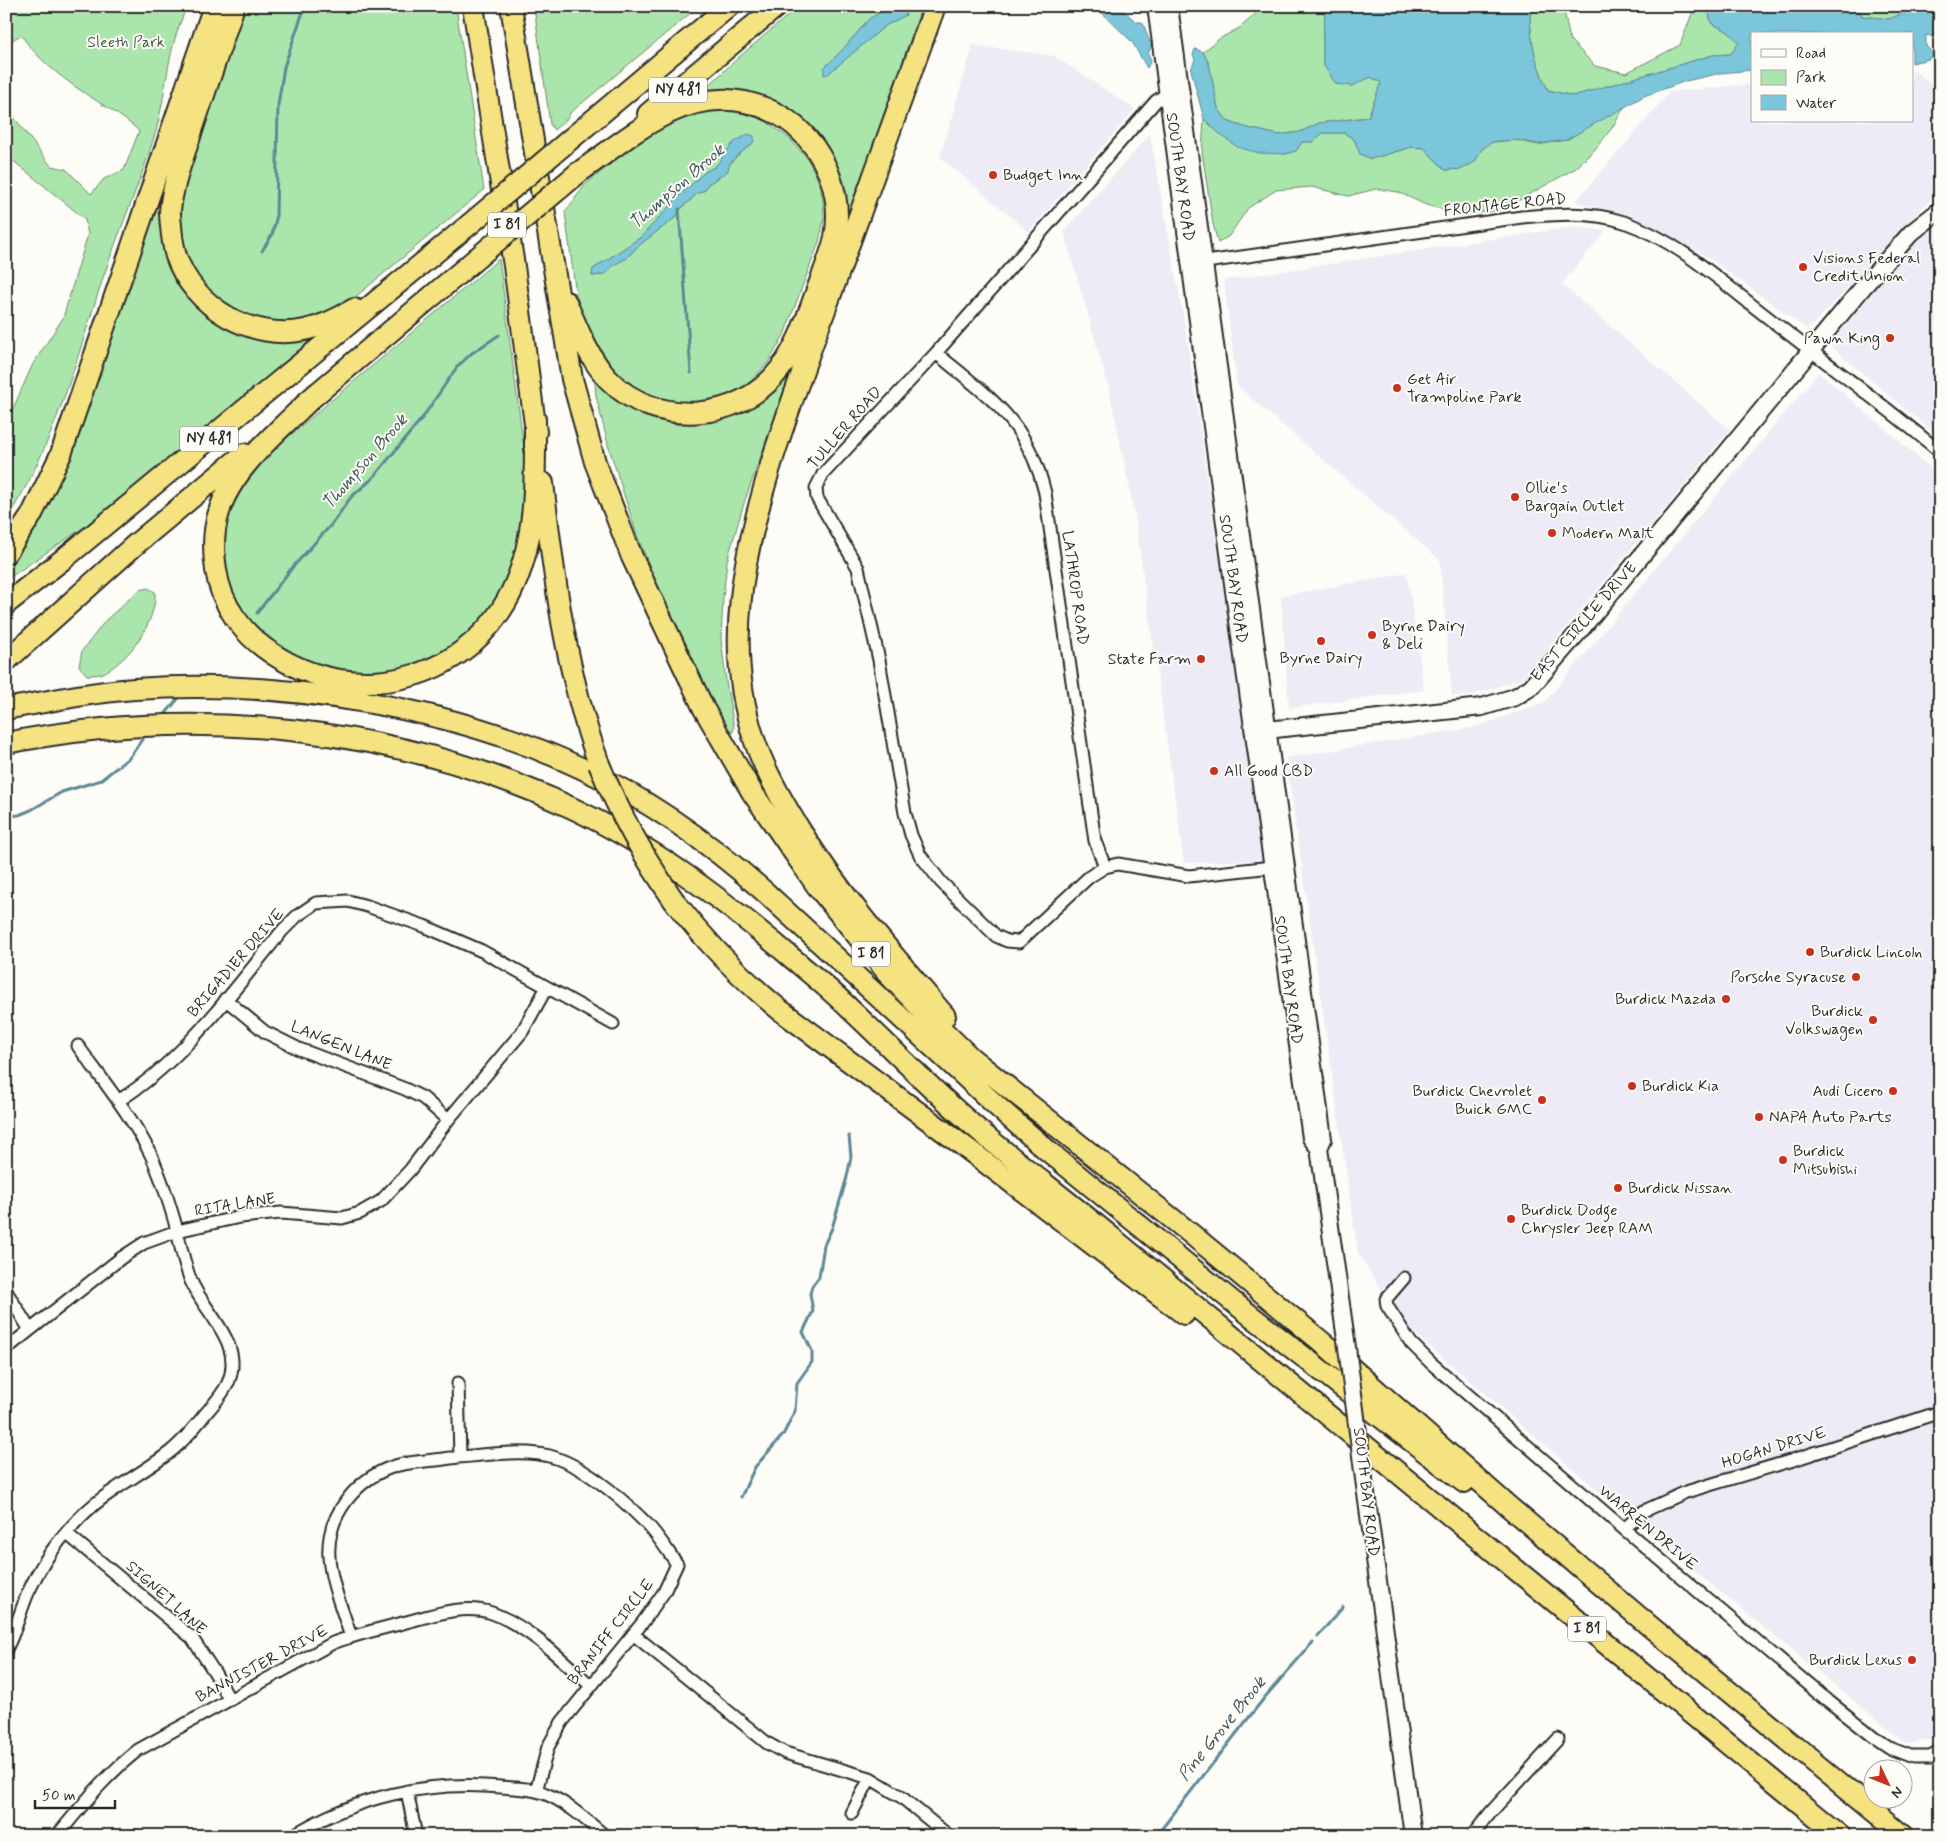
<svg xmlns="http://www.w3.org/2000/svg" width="1946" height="1842" font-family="Mynerve,sans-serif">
<rect width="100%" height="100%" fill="#fdfcf7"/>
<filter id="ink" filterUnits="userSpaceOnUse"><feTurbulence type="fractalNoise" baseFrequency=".02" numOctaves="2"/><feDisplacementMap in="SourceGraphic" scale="10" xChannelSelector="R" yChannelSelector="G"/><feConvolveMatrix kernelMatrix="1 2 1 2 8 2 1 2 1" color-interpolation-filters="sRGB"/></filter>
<g filter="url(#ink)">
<path fill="#efebf6" d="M973,45L1054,56L1135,109L1029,232L940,157Z
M1912,69L1940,91V189L1808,330L1706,256L1634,216L1575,202L1670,92L1752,84V121H1912Z
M1150,134L1185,326L1263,860L1184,863L1134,510L1109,389L1064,231Z
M1940,222V438L1829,345L1908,250Z
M1572,227L1606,231L1562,284L1730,430L1524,678L1470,696H1452L1440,560L1237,386L1224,280Z
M1819,372L1940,476V1738L1907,1744L1643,1529L1402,1323L1358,1253L1286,758L1476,727L1545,702Z
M1407,573L1424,690L1289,708L1281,596Z"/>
<path fill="#aae6ac" stroke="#6a886c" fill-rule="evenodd" d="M6,6H187C182,18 177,30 174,42C166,71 164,102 156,131C141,181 120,228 103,278C76,360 54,447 6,520V424L33,364L63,318L88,234L85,219L6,155V107L51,166L66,169L91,194L104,179L124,170L139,131C122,115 102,105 83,92C59,76 37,58 21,35L12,40L6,58Z
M241,6H455L457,14L484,190L359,294L333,313L295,324L266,323L232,312L195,281L176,233L182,186Z
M534,6H699L570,113L568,118L554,130L550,124Z
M799,6H891L869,19L844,48L824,68L828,74L885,26L906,15L902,6H922L844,228L820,144L711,93L707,87L738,58Z
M1264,6H1326L1323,35V64L1336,84L1352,86L1371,77L1381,83L1368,117L1319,123L1300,132L1279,135L1244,127L1227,121L1218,108L1209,64L1203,52L1219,39L1241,27Z
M1530,6H1563L1570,40L1595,66L1626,73L1680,45L1695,6H1709L1708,8L1711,23L1727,31L1740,42L1731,54L1713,55L1573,96L1548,90C1534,60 1530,40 1530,6Z
M1857,6H1921L1889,19L1862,16Z
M1625,106L1612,128L1596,148L1576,168L1514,203L1489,212L1456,213L1426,205L1398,192L1376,189L1348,196L1312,187L1276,190L1248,208L1229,236L1218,243L1213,224L1202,152L1204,119L1221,135L1285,154L1296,151L1302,142H1312L1323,133H1344L1354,139L1360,154L1371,159L1412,147L1424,148L1445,170L1462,169L1474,162L1482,149L1492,142L1515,140L1538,145L1566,140Z
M702,110H732L756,117L767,122L789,138L807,158L817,177L823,199L824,219L819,242L784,335L768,363L748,384L724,397L704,403L680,404L632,390L593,349L577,302L565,212L585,185L651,131L676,116ZM754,142L736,157L719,177L708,184L705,190L698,193L681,209L676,217L637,247L627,258L612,265L602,275L592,276L593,269L641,237L681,194L705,172L716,166L733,143Z
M156,212H161L189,297L201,310L217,322L242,335L304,339L307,343L245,397L118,504L6,580V569L36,526L53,494L72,451L130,280Z
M499,259L526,464L523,520L511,574L484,619L448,651L393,673L323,670L263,638L235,603L222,560L225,514L256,464Z
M594,369L642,411L663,421L692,422L714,420L782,381L787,382L744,503L727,561L723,598L721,639L726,681L734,728L731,736L729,735L684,650L638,538L609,448L596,396Z
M148,588L155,592C157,621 129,661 103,673C98,675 92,675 87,675L79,666L82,651L106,620L139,590Z"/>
<path fill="#7bc6db" stroke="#5b8895" d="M891,6H902L906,15L885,26L828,74L824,75V68L844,48L869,19Z
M1095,6H1119L1136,22H1142C1147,30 1146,37 1152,44L1148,54L1151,60L1147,68L1132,42Z
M1326,6H1530C1530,39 1534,60 1548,90L1573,96L1713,55L1731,54L1739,42L1727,31L1711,23L1708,8L1709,6H1857L1862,16L1889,19L1921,6H1940V38L1926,35V46L1934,55L1929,59L1912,63V34H1752V70L1721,73L1686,81L1644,96L1566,140L1538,144L1515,140L1492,142L1482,149L1475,162L1462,169L1445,170L1424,148L1411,147L1371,159L1360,154L1354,139L1344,133H1323L1312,142H1302L1296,151L1285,154L1259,153L1237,147L1221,135L1204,119L1191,70L1195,59L1193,55L1195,49L1203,52L1209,64L1218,108L1227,121L1244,127L1279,135L1300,132L1319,123L1368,117L1381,83L1371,77L1352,86L1336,84L1323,64V35Z
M748,134L754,136V142C746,150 728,159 728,171L708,184L705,190L698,193L680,209L676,217L637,247L627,258L612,266L608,272L602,275L592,276L593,269L641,237L681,194L705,172L716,166L733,143Z"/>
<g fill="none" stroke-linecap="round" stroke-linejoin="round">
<path stroke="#5b8895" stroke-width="3" d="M679,209L691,373
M262,251L272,235L276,219L278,105L284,67L305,6
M257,613L291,569L331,525L351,497L372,479L423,417L457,367L472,353L499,335
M162,718L182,694
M6,816L19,815L31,810L62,792L101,780L130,757L145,735
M741,1497L755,1467L783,1435L795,1411L797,1383L812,1362V1351L803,1332L813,1311L810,1294L812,1286L819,1277L824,1245L832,1228L847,1177L851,1157L849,1136
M1318,1636L1343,1607
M1156,1836L1265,1697L1313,1642"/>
<defs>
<path id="street" d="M1171,91L1156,101L936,353L823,474L816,488L817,498L858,568L879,660L905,813L911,835L920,855L941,882L996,936L1007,941L1019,942L1089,877L1105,867L1118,864L1189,876L1272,867
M1199,263L1522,217C1555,214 1591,211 1624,222C1681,242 1727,287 1775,323C1830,366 1887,407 1940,452
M936,353C989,397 1028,421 1045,493L1095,841L1105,867
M225,999L265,1032L299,1049L405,1089L423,1098L448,1120
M118,1101C185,1060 233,990 283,930L297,916L316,903L348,901L367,906L424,926L482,951L613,1024
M1404,1278L1386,1299L1387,1306L1411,1343L1431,1363L1624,1529L1827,1700L1874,1737L1892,1749L1913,1757H1930L1940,1752
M6,1291L30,1330
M6,1349L121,1258L144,1243L177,1231L240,1217L281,1213L342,1218L360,1213L381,1201L410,1170L448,1120L522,1032L547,987
M458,1383L460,1457
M1624,1529L1644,1511L1686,1492L1790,1461L1940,1412
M66,1533L192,1638L215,1673L229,1699
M633,1634L767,1743L785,1753L870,1778L900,1796L949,1836
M351,1637C343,1611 331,1584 329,1557C326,1515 357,1478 395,1466C413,1461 433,1461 451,1458C480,1455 529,1448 556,1458C588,1469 621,1498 645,1522C657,1534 667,1550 677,1564L664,1592L643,1622L562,1722L548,1747L536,1791
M6,1649C16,1631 20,1611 28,1593C39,1568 55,1544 74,1524C101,1493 138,1477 170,1452C184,1441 195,1427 206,1413C214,1404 223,1394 228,1383C245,1343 205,1314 191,1281C184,1264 181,1248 177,1230C170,1205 162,1179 151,1155C132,1116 103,1081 78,1046
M407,1791L416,1836
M852,1813L870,1778
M57,1836C84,1803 104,1777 138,1750L333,1643C354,1635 376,1630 399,1624C428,1617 462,1603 492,1613C528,1626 562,1660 590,1685
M292,1836C355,1797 427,1780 501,1787C516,1788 532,1788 546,1794C568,1803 587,1821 605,1836
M1472,1836L1491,1812L1558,1739"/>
<path id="secondary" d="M1156,6L1238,621L1311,1138L1319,1148
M1169,6L1323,1139L1319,1148L1346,1340
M1257,731L1482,707L1515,697L1531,687L1582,628L1864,286L1911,233L1940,210
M1364,1479L1413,1836"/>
<path id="highway" d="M234,6L179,169C175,184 170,199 170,214C171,228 172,243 176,256C194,308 252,341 305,330C323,326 339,318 354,309
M473,6L514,266L536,432
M511,6L572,379L595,462L632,557L704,709L752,792L817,886L889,975L930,1018L970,1057L1190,1233L1323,1343L1508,1506L1652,1628L1904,1836
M935,6C902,98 868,191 835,283C813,342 791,401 772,461C744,552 723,645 754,739C765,772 783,803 802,833C843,898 895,957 945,1016
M648,114L777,6
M573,137L729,6
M566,302C578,329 588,357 608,379C655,428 739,423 780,369C798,346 807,317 817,290C823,273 831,255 835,237C843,195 826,153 795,126C780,113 763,106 745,102C681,88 627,139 578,173
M317,393C284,426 232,467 219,512C213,531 213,551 216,570C221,605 243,635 273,654C358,710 474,680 515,584C537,534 535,474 535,419
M307,402L477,258
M543,483C554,579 566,673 599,764
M6,553L31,516L61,454L214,6
M6,604L66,557L470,224
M6,661L136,544L244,454
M6,709C49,701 92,692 135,689C277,679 451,706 581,768C649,800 710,843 766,893L1000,1109L1048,1151L1232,1301L1464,1482
M6,743C195,705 397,726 572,808C652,846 724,900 792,958C811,974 832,991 850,1009C896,1052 939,1098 988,1138C1028,1171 1070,1203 1110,1236C1353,1436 1596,1636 1840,1836
M675,902C706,942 741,978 780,1010L969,1150L1184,1314"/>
</defs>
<use href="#street" stroke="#2b2b2b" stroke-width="15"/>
<use href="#secondary" stroke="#2b2b2b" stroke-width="20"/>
<use href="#highway" stroke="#2b2b2b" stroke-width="24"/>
<use href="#street" stroke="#fdfcf7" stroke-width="11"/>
<use href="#secondary" stroke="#fdfcf7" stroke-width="16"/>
<use href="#highway" stroke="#f5e382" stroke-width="20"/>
<defs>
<path id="secondary-bridge" d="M1346,1340L1364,1479"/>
<path id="highway-bridge" d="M470,224L573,137
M477,258L578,173
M599,764C619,813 644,858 675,902"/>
</defs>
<use href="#secondary-bridge" stroke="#2b2b2b" stroke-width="20" stroke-linecap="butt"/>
<use href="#highway-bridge" stroke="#2b2b2b" stroke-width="24" stroke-linecap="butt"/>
<use href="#secondary-bridge" stroke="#fdfcf7" stroke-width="16"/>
<use href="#highway-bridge" stroke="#f5e382" stroke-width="20"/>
</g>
</g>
<g fill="#c8321e" stroke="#fdfcf7" stroke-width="2">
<circle cx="993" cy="175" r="5"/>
<circle cx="1803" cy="267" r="5"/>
<circle cx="1890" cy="338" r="5"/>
<circle cx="1397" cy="388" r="5"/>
<circle cx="1515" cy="497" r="5"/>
<circle cx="1552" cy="533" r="5"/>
<circle cx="1372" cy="635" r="5"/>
<circle cx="1321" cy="641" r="5"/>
<circle cx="1201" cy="659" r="5"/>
<circle cx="1214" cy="771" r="5"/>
<circle cx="1810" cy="952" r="5"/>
<circle cx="1856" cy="977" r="5"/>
<circle cx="1726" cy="999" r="5"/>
<circle cx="1873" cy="1020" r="5"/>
<circle cx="1632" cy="1086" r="5"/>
<circle cx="1893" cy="1091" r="5"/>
<circle cx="1542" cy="1100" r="5"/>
<circle cx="1759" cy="1117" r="5"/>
<circle cx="1783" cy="1160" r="5"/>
<circle cx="1618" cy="1188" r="5"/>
<circle cx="1511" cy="1219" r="5"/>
<circle cx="1912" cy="1660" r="5"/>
</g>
<g text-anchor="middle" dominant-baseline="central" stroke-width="4" stroke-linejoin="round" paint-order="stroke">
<g fill="#fdfcf7" stroke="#6a6a68" stroke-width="1">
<rect x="649" y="77.5" width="58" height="25" rx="4"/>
<rect x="488" y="212.5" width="38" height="25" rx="4"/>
<rect x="180" y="426.5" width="58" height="25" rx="4"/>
<rect x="852" y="941.5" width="38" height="25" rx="4"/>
<rect x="1568" y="1616.5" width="38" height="25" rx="4"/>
</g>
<g font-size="15" font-weight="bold" fill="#2b2b2b">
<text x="678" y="90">NY 481</text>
<text x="507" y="225">I 81</text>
<text x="209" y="439">NY 481</text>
<text x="871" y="954">I 81</text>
<text x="1587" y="1629">I 81</text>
</g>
<g font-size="16" fill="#4b5a4b" stroke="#fdfcf7">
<text x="126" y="42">Sleeth Park</text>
</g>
<g font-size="16" fill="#2b2b2b" stroke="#fdfcf7" text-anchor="start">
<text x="1003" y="175">Budget Inn</text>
<text x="1813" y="258">Visions Federal<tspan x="1813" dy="18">Credit Union</tspan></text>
<text x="1880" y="338" text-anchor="end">Pawn King</text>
<text x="1407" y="379">Get Air<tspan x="1407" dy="18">Trampoline Park</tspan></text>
<text x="1525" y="488">Ollie's<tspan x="1525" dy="18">Bargain Outlet</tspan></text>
<text x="1562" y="533">Modern Malt</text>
<text x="1382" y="626">Byrne Dairy<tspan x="1382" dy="18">&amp; Deli</tspan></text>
<text x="1321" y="658" text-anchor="middle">Byrne Dairy</text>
<text x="1191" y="659" text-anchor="end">State Farm</text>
<text x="1224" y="771">All Good CBD</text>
<text x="1820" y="952">Burdick Lincoln</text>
<text x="1846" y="977" text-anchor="end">Porsche Syracuse</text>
<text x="1716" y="999" text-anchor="end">Burdick Mazda</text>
<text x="1863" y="1011" text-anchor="end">Burdick<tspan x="1863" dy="18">Volkswagen</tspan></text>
<text x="1642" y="1086">Burdick Kia</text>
<text x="1532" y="1091" text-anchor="end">Burdick Chevrolet<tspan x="1532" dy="18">Buick GMC</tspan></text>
<text x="1883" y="1091" text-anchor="end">Audi Cicero</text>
<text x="1769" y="1117">NAPA Auto Parts</text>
<text x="1793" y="1151">Burdick<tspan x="1793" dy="18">Mitsubishi</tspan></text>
<text x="1628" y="1188">Burdick Nissan</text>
<text x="1521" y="1210">Burdick Dodge<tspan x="1521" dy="18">Chrysler Jeep RAM</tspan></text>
<text x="1902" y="1660" text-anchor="end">Burdick Lexus</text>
</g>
<g font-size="16" fill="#2b2b2b" stroke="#fdfcf7">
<text transform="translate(1180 177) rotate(82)">SOUTH BAY ROAD</text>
<text transform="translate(1505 205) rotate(-6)">FRONTAGE ROAD</text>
<text transform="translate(845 428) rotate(-49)">TULLER ROAD</text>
<text transform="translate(1233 579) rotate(82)">SOUTH BAY ROAD</text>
<text transform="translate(1075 588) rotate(82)">LATHROP ROAD</text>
<text transform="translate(1584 622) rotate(-49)">EAST CIRCLE DRIVE</text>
<text transform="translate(236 963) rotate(-49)">BRIGADIER DRIVE</text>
<text transform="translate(1288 980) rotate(82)">SOUTH BAY ROAD</text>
<text transform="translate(341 1046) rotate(22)">LANGEN LANE</text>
<text transform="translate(235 1205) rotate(-9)">RITA LANE</text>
<text transform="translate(1774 1448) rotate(-17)">HOGAN DRIVE</text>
<text transform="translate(1366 1492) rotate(83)">SOUTH BAY ROAD</text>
<text transform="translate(1648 1528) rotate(40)">WARREN DRIVE</text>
<text transform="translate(166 1598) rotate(42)">SIGNET LANE</text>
<text transform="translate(611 1632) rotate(-52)">BRANIFF CIRCLE</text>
<text transform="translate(262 1664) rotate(-28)">BANNISTER DRIVE</text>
</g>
<g font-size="18" font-style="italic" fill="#435a60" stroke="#fdfcf7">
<text transform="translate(677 187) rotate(-41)">Thompson Brook</text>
<text transform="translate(365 462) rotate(-49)">Thompson Brook</text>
<text transform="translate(1222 1729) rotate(-51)">Pine Grove Brook</text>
</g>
</g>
<rect width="1946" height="1842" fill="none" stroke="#fdfcf7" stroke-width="25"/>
<rect x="12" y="12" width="1921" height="1817" fill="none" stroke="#2b2b2b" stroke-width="2" filter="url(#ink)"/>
<rect x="1751" y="32" width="162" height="90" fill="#fdfcf7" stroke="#a9a8a5"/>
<rect x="1761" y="49" width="25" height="8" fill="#fdfcf7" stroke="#a9a8a5"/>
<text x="1796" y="58" font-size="15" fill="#2b2b2b">Road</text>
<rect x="1761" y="70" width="25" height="15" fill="#aae6ac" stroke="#a9a8a5"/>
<text x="1796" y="82" font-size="15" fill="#2b2b2b">Park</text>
<rect x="1761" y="95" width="25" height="15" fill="#7bc6db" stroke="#a9a8a5"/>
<text x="1796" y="108" font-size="15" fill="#2b2b2b">Water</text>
<g transform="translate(1888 1784) rotate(133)"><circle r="24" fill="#fdfcf7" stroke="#a9a8a5"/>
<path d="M0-4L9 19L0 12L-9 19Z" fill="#c8321e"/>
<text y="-8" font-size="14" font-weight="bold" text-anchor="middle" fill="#2b2b2b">N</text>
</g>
<path d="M35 1800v8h80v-8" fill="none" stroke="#2b2b2b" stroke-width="2.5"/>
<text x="42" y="1800" font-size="15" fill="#2b2b2b" stroke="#fdfcf7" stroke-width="4" paint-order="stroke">50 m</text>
</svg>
